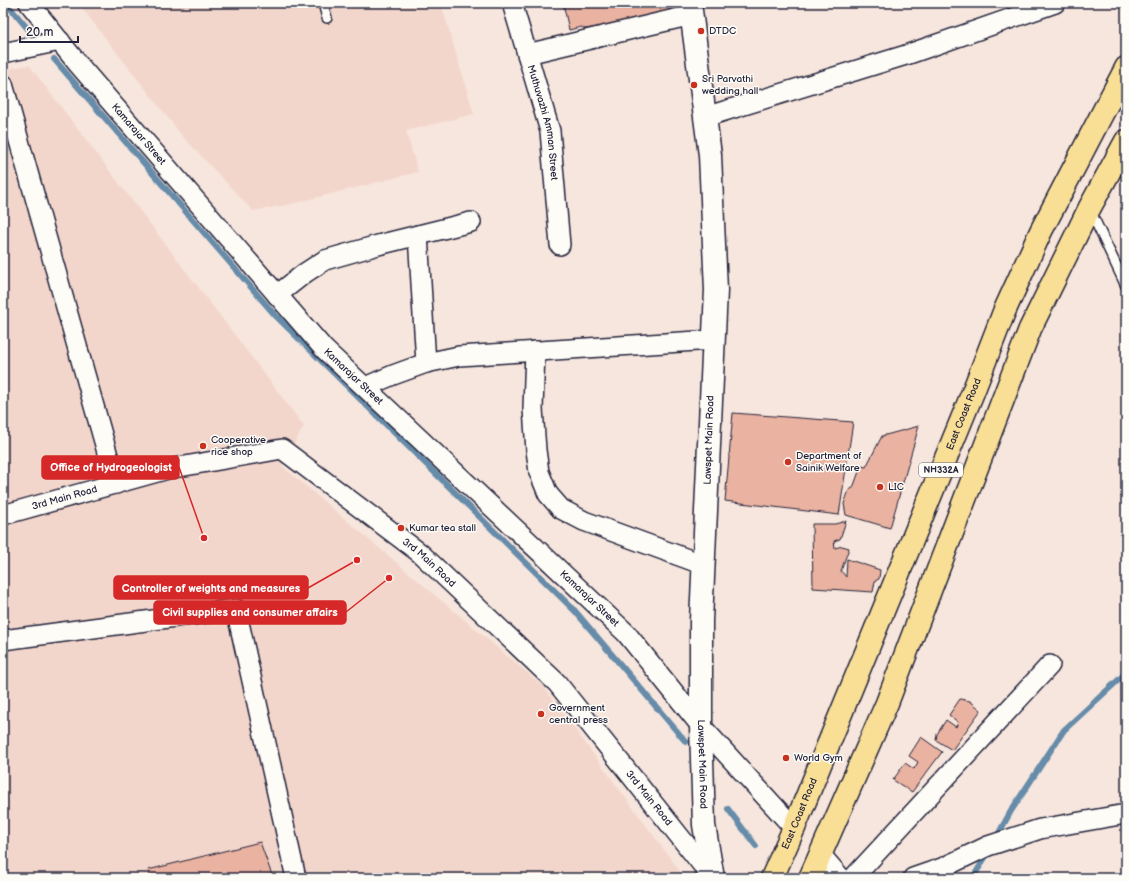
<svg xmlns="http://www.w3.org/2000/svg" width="1129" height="881" font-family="'Balsamiq Sans',sans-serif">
<rect width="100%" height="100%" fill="#f7e6dd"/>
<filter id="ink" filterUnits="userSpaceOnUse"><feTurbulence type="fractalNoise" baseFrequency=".025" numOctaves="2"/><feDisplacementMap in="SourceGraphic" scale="8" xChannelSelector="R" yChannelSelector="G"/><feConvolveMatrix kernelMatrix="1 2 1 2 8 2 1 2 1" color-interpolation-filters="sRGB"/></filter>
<g filter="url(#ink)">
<path fill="#f3d6cb" d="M78,3H441L474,114L406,131L418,172L287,205L253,211L183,137Z
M29,65L304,426L282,466L543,686L685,878H3V70Z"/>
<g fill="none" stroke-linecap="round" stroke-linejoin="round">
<path stroke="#668caa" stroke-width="6" d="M6,3L28,29
M54,59L275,315L575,611L686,742
M728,809L756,846
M995,840L1011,811L1064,730L1126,673
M971,878L974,876L989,851"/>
</g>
<path fill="#eab2a0" stroke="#22223b" d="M563,3H669L670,14L659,18L585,29L581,27L569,30Z
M733,413L853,422L839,515L725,501Z
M919,426L890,528L846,515L844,504L849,490L853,488L861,466L866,467L882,436Z
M846,521L840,539L834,541L835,548L842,546L849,548L841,571L846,577L847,559L880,570L879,579L875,581L873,592L813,588L812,524H835Z
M960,699L970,701L981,710L952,750L936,740L937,734L946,720L956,727L958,722L949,715Z
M921,737L942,752L912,792L893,780L905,763L914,769L918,762L909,756Z
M260,842L273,878H151L148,870Z"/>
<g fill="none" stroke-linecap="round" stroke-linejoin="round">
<defs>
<path id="lane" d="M323,3L327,18
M1090,210L1126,286"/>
<g id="street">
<path id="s1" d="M29,3L78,64L324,349L626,633L701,726L794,828"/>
<path id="s2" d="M512,3L550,131L560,245"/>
<path d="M3,53L60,41"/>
<path d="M527,54L692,15"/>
<path d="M3,84L116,484"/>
<path d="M705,117L906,55L1055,3"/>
<path d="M418,235L426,363"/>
<path d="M277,295L305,273L325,260L378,245L471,222"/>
<path d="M535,351L533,409L536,450L539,472L548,494L561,509L584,521L704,565"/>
<path d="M365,387L393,375L426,363L459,356L713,340"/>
<path id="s3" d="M3,515L168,469L282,449L420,553L557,683L712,877"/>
<path d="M3,640L236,609L296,878"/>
<path d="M821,855L841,878"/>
<path d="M853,878L1050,665"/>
<path d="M913,878L942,868L988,846L1040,829L1126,814"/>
</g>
<g id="secondary">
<path id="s4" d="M690,3L710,155L716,290L701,621V726L704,825L713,878"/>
</g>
<g id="highway">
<path id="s5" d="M772,878L794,828L973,392L1004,312L1041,231L1126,68"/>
<path d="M810,878L887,703L1030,329L1089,209L1126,141"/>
</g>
</defs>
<use href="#lane" stroke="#22223b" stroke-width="12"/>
<use href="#street" stroke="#22223b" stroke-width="22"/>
<use href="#secondary" stroke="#22223b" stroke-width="25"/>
<use href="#highway" stroke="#22223b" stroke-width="25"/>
<use href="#lane" stroke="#fdfcf7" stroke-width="9"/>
<use href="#street" stroke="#fdfcf7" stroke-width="19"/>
<use href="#secondary" stroke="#fdfcf7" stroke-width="22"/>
<use href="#highway" stroke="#f9df96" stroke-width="22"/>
</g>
</g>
<g fill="#c8321e" stroke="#fdfcf7" stroke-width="1.5">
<circle cx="701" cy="31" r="4"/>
<circle cx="694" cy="85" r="4"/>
<circle cx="203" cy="446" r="4"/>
<circle cx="788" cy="462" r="4"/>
<circle cx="880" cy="487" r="4"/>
<circle cx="401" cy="528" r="4"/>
<circle cx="541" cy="714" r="4"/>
<circle cx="786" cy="758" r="4"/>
</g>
<g text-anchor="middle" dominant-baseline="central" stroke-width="3" stroke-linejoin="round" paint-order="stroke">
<rect fill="#fdfcf7" stroke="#646373" stroke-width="1" x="919" y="463" width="44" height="14" rx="3"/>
<g font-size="9" font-weight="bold" fill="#22223b">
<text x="941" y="470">NH332A</text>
</g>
<g font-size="10" fill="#22223b" stroke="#fdfcf7" text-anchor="start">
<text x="709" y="31">DTDC</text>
<text x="702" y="79">Sri Parvathi<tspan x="702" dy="12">wedding hall</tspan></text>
<text x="211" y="440">Cooperative<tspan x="211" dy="12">rice shop</tspan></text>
<text x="796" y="456">Department of<tspan x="796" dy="12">Sainik Welfare</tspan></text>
<text x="888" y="487">LIC</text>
<text x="409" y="528">Kumar tea stall</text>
<text x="549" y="708">Government<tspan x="549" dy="12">central press</tspan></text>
<text x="794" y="758">World Gym</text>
</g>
<g font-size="10" fill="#22223b" stroke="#fdfcf7">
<text stroke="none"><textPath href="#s2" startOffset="124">Muthuvazhi Amman Street</textPath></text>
<text stroke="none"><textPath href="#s1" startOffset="171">Kamarajar Street</textPath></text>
<text stroke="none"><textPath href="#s1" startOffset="495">Kamarajar Street</textPath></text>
<text stroke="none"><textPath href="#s5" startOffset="502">East Coast Road</textPath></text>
<text transform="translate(709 440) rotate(-88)">Lawspet Main Road</text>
<text stroke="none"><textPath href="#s3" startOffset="64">3rd Main Road</textPath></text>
<text stroke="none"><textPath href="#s3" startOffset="473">3rd Main Road</textPath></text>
<text stroke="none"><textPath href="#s1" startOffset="819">Kamarajar Street</textPath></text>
<text stroke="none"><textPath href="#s4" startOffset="763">Lawspet Main Road</textPath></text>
<text stroke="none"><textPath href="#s3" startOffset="796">3rd Main Road</textPath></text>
<text stroke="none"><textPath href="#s5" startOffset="70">East Coast Road</textPath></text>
</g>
</g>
<path fill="none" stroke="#d62828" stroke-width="1.5" d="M204 538L179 467M357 560L308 588M389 578L346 612"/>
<g fill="#d62828" stroke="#fdfcf7" stroke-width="1.5">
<circle cx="204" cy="538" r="4"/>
<circle cx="357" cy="560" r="4"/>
<circle cx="389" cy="578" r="4"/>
</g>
<g fill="#d62828" stroke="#d62828" stroke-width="1.5">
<rect x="42" y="456" width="137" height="23" rx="4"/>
<rect x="114" y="576" width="194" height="23" rx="4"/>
<rect x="154" y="601" width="192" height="23" rx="4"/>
</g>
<g font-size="11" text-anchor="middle" font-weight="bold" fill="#fff">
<text x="111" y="471">Office of Hydrogeologist</text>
<text x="211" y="592">Controller of weights and measures</text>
<text x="250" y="616">Civil supplies and consumer affairs</text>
</g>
<rect width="1129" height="881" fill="none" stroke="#fdfcf7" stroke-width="16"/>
<rect x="8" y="8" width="1113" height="865" fill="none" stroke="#22223b" stroke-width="1.5" filter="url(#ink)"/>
<path d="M20 36v6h58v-6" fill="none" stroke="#22223b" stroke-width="2"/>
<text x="26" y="36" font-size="12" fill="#22223b" stroke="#fdfcf7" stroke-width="3" paint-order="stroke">20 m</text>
</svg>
